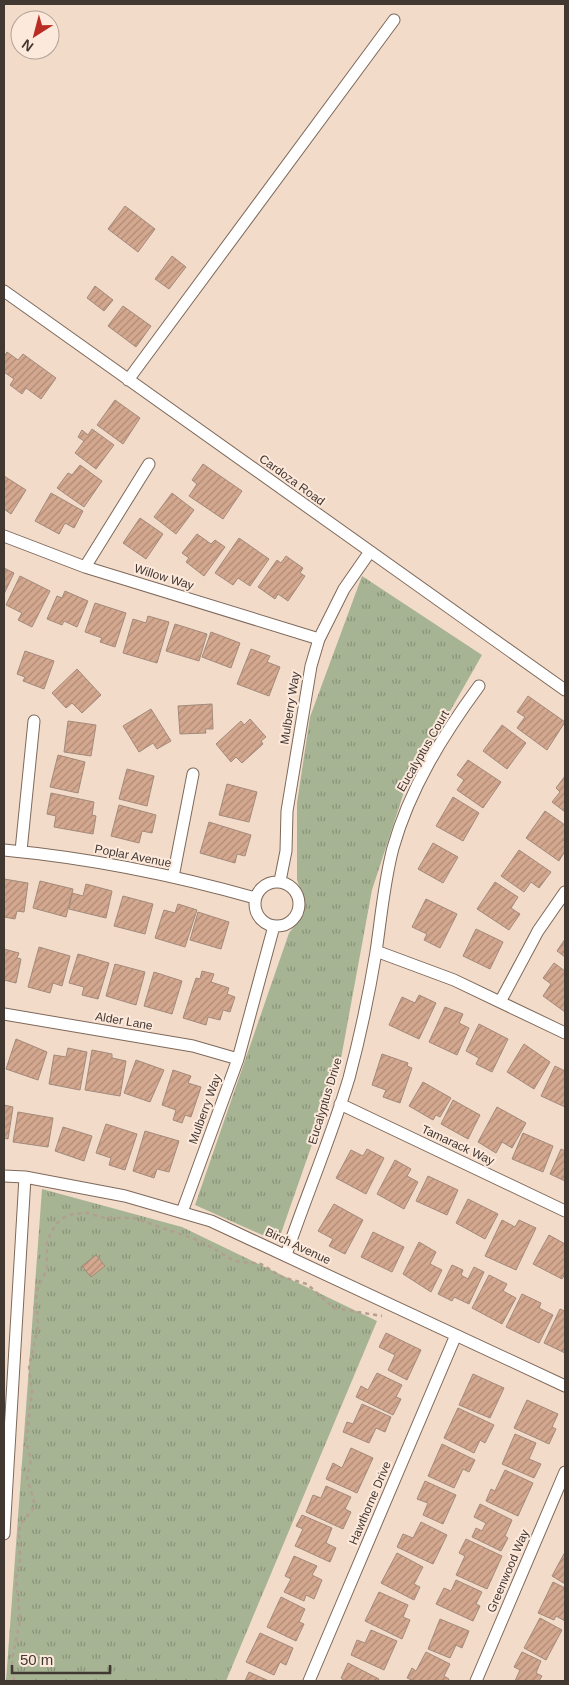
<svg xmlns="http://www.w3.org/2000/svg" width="569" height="1685" font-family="Helvetica,sans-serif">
<defs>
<pattern id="grass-tufts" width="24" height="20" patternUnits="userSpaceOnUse" patternTransform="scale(1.25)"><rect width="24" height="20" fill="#a7b494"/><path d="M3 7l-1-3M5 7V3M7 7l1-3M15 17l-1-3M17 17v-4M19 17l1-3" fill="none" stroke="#8a9379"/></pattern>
<pattern id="building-hatch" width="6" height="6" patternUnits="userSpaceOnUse" patternTransform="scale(1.25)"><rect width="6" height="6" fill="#d4a88f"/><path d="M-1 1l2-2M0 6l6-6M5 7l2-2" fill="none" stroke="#ae8a75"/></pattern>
</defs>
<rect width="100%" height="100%" fill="#f3dbca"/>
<path fill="url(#grass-tufts)" d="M362,576L482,655L404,792L372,890L340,1064L278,1242L195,1205L289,933L304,914L305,902L297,880V803L310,717Z
M42,1189L182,1227L377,1321L226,1681H6Z"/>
<path fill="url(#building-hatch)" stroke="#a28a7c" d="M125,206L155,229L138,252L108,229Z
M172,256L186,267L169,289L155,279Z
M95,286L113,300L104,311L87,298Z
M123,306L151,326L136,347L108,326Z
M7,352L18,360L23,354L56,378L41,399L26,388L22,394L10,385L14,379L4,372V357Z
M115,400L140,418L123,444L97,425Z
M92,429L114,445L96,469L75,453L84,441L78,437L82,430L88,435Z
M203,464L242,491L223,519L189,496L197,484L192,480Z
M80,465L102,481L84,507L57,488L68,473L72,475Z
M4,476L26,490L11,514L4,509Z
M51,493L83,511L74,528L65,523L59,534L35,521Z
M172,493L194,510L176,534L154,517Z
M140,518L163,534L146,559L123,543Z
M197,534L211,544L215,540L225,547L204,576L186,562L189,558L182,553Z
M239,538L269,559L250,586L238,578L233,585L215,573Z
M286,556L303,568L300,573L305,576L288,601L278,594L275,599L258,587L277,560L281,563Z
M4,568L14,573L4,594Z
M20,576L50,591L32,627L18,620L22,613L6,605Z
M65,591L88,601L77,627L64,621L62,625L47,619L57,596L62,598Z
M95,603L126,613L115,647L100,642L102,638L85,632Z
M148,616L169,622L157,663L123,653L133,619L146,623Z
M175,624L207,634L199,661L166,651Z
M211,632L240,643L231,668L202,657Z
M251,649L270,656L267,662L280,667L269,696L237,684Z
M25,651L54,661L44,689L23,681L25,677L17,674Z
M77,669L101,695L82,713L72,703L66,708L52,693Z
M528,696L565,722L547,750L517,728L525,717L517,712Z
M212,704L213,729H205L206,733L180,734L178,706Z
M151,709L171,741L157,749L153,743L139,752L123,726Z
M250,719L266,737L261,741L263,744L242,763L236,757L231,762L216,744L241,721L244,725Z
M68,721L96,725L91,756L64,752Z
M502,725L526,743L507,769L483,751Z
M58,755L85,762L78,793L50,787Z
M468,760L501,782L483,808L457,790L464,780L457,775Z
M127,769L154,776L147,806L119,799Z
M565,776V812L552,802L560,792L556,788Z
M227,784L257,792L249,822L219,815Z
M51,793L94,802L92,815L96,816L93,834L54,827L56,816L47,814Z
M453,797L479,813L463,841L436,826Z
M119,805L156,815L152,833L142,831L139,843L111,836Z
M545,811L565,825V837L563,840L565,842V851L559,861L526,838Z
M209,822L251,835L245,856L237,854L235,863L200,853Z
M433,843L458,857L443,883L418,869Z
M519,850L551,872L539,888L531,882L524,892L501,876Z
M4,879L28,883L24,912L17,911L15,919L4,917Z
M40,881L73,889L66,917L33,908Z
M495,882L518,897L511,908L520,914L509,930L477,909Z
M86,884L112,891L106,918L69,909L72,893L83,896Z
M123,896L153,904L145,934L114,926Z
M426,899L457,914L440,948L424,940L427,934L412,927Z
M178,904L197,910L185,947L155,938L164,910L175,913Z
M198,912L229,922L221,949L190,940Z
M476,929L503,942L490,969L463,956Z
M565,939V957L557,951Z
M39,947L70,956L62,986L53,983L50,993L28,987Z
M4,949L19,953L17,958L21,959L16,983L4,980Z
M78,954L109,963L98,999L82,995L84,987L69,983Z
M554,963L565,971V1012L543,996L551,984L543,978Z
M115,964L145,972L136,1005L106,996Z
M202,971L214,974L211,982L229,988L227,994L235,997L230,1012L223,1010L220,1020L208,1017L206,1025L183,1018L196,978L200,979Z
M154,972L182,981L172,1014L144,1006Z
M419,995L436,1003L419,1039L389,1025L402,997L415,1003Z
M445,1007L463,1014L459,1023L469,1028L457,1055L429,1042Z
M479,1024L508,1039L492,1072L476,1064L479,1058L466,1051Z
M16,1039L47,1052L38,1080L6,1069Z
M524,1044L550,1062L534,1089L507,1072Z
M68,1048L87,1052L80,1090L49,1084L54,1055L66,1057Z
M92,1050L112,1054V1058L126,1061L120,1096L85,1090Z
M382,1054L408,1063L407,1066L412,1068L400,1103L383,1097L386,1090L372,1085Z
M136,1060L164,1070L150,1102L124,1093Z
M555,1066L565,1071V1107L541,1096Z
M173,1070L191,1076L188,1083L201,1087L191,1117L185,1115L182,1123L173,1120L176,1110L162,1105Z
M423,1082L451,1098L440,1117L436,1115L433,1120L409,1106Z
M453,1100L480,1115L468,1139L441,1124Z
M4,1105L13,1107L8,1139L4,1138Z
M497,1107L526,1123L512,1148L502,1142L496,1153L478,1142Z
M18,1112L53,1118L48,1147L13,1142Z
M106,1124L137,1134L125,1170L109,1165L111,1158L96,1153Z
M63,1127L92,1136L84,1161L55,1151Z
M145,1131L179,1141L169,1172L157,1169L154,1178L133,1171Z
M523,1133L553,1146L543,1172L512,1159Z
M367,1149L384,1158L366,1194L336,1178L351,1150L363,1156Z
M561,1149L565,1151V1181L550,1174Z
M395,1160L411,1169L407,1176L418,1182L404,1209L377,1194Z
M428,1176L458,1190L447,1215L416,1201Z
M468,1199L498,1214L485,1239L456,1223Z
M334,1204L363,1220L345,1254L329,1246L333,1239L318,1231Z
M502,1220L515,1227L519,1220L536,1228L516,1270L485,1256Z
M373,1232L404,1247L392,1272L361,1257Z
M549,1235L565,1244V1274L562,1279L533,1264Z
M419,1242L436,1252L430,1264L442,1270L431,1292L403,1274Z
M96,1255L105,1266L91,1277L82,1266Z
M452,1265L463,1270L461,1275L468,1279L474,1267L484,1272L469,1304L454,1297L452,1301L438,1294Z
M489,1275L507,1284L503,1291L516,1298L502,1324L472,1308Z
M522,1294L541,1303L539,1308L553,1315L539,1343L506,1327Z
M560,1309L565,1311V1353L544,1343Z
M386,1333L421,1350L407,1380L388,1370L395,1355L379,1347Z
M377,1373L402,1385L396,1397L401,1399L393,1415L356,1397L361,1386L368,1390Z
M473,1374L504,1388L490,1418L459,1405Z
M527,1400L558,1414L552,1427L556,1429L549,1444L514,1428Z
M362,1404L391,1417L385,1432L376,1428L369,1443L343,1432L347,1422L353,1424Z
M458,1408L494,1425L485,1443L480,1440L474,1453L444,1438Z
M515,1434L536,1443L529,1459L541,1464L534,1478L502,1464Z
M442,1444L475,1460L469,1472L463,1469L454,1488L428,1476Z
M351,1448L373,1458L357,1493L326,1479L333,1463L342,1468Z
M505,1470L533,1483L518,1516L486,1501L491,1489L495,1491Z
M425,1481L456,1495L443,1524L423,1515L428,1503L417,1499Z
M326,1486L351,1497L345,1509L351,1512L343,1529L306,1512L313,1495L321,1498Z
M480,1504L512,1520L505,1536L508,1538L501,1551L472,1537L476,1528L482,1531L486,1523L474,1517Z
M302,1515L332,1528L326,1543L336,1548L330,1562L295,1546L303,1529L296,1526Z
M421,1522L447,1535L433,1564L397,1547L403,1534L413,1538Z
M466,1539L502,1556L487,1589L456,1575L465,1556L459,1553Z
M565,1552V1584L552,1576Z
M397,1553L423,1567L414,1584L420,1587L414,1600L381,1583Z
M294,1556L317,1566L312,1575L322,1580L314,1599L306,1595L304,1601L284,1592L291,1579L285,1576Z
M456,1580L482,1592L476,1604L480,1606L473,1621L436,1604L444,1588L451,1591Z
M553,1582L565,1588V1621L556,1616L554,1620L538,1613Z
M379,1592L408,1605L403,1617L410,1620L402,1639L365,1621Z
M281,1597L305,1609L299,1622L304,1624L296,1641L267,1627Z
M540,1618L562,1630L546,1660L524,1648Z
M440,1619L469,1631L462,1648L456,1645L450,1658L428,1649Z
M371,1630L397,1641L384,1670L351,1655L357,1640L365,1643Z
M260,1633L293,1648L286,1665L280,1662L274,1675L246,1662Z
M426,1652L450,1664L444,1676L449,1679L448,1681H414L407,1678L412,1668L416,1671Z
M522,1652L541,1661L536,1673L542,1676L539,1681H515L520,1670L514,1667Z
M348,1663L379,1679L378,1681H345L341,1678Z
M249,1672L269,1681H245Z"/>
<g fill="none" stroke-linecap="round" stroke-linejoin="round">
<defs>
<path id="minor" d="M4,291L565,690
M128,380L394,20
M4,536L85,567L319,639
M85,567L149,464
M4,850C89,858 174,875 255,898
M21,851L34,721
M173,877L193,774
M280,881L286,851L287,811L311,666L319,639L344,589L369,553
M255 904a22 22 0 1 1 44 0a22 22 0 1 1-44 0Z
M376,951L454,980L565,1033
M500,1002L538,931L565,892
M4,1014L193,1046L238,1059
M340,1104L565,1211
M4,1176L25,1177L125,1196L211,1221L565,1386
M182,1212L238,1059L274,926
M286,1255C306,1196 331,1138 349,1078C360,1037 369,994 376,952C381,918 384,882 393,848C410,788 443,735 479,686
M4,1534L25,1177
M309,1681L456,1335
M476,1681L565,1472"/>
</defs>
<use href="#minor" stroke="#7e695a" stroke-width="13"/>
<path stroke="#b29f92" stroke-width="2.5" stroke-dasharray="4 4" stroke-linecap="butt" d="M14,1681L12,1660L20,1620L16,1578L20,1560L19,1533L20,1525L32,1510L34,1501L27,1478L31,1460L26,1441L32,1392L29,1367L38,1327L36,1292L47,1269V1241L56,1224L63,1218L73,1214L87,1213L105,1218H134L200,1241L235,1261L261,1264L282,1277L307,1284L334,1308L382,1316"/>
<use href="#minor" stroke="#fff" stroke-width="11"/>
</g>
<g text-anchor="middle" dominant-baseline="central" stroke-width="4" stroke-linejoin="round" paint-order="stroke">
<g font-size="12" fill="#423832" stroke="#fde9db">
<text transform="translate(292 480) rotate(36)">Cardoza Road</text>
<text transform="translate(164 577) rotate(17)">Willow Way</text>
<text transform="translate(290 708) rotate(-81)">Mulberry Way</text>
<text transform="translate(423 751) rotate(-60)">Eucalyptus Court</text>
<text transform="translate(133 856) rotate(11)">Poplar Avenue</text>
<text transform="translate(124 1021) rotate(10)">Alder Lane</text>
<text transform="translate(325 1101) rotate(-73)">Eucalyptus Drive</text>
<text transform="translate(205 1109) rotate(-70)">Mulberry Way</text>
<text transform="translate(458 1145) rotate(25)">Tamarack Way</text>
<text transform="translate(298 1246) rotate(25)">Birch Avenue</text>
<text transform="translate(370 1503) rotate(-67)">Hawthorne Drive</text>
<text transform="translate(508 1571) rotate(-67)">Greenwood Way</text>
</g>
</g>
<rect width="569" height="1685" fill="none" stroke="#423832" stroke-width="10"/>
<g transform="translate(35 35) rotate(216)"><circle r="24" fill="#fde9db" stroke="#b2a297"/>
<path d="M0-4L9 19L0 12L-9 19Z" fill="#ba2c23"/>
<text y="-8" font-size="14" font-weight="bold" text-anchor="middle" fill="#423832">N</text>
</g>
<path d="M12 1665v8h98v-8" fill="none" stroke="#423832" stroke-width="2.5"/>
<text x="20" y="1665" font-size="15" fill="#423832" stroke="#fde9db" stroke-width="4" paint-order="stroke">50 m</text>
</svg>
